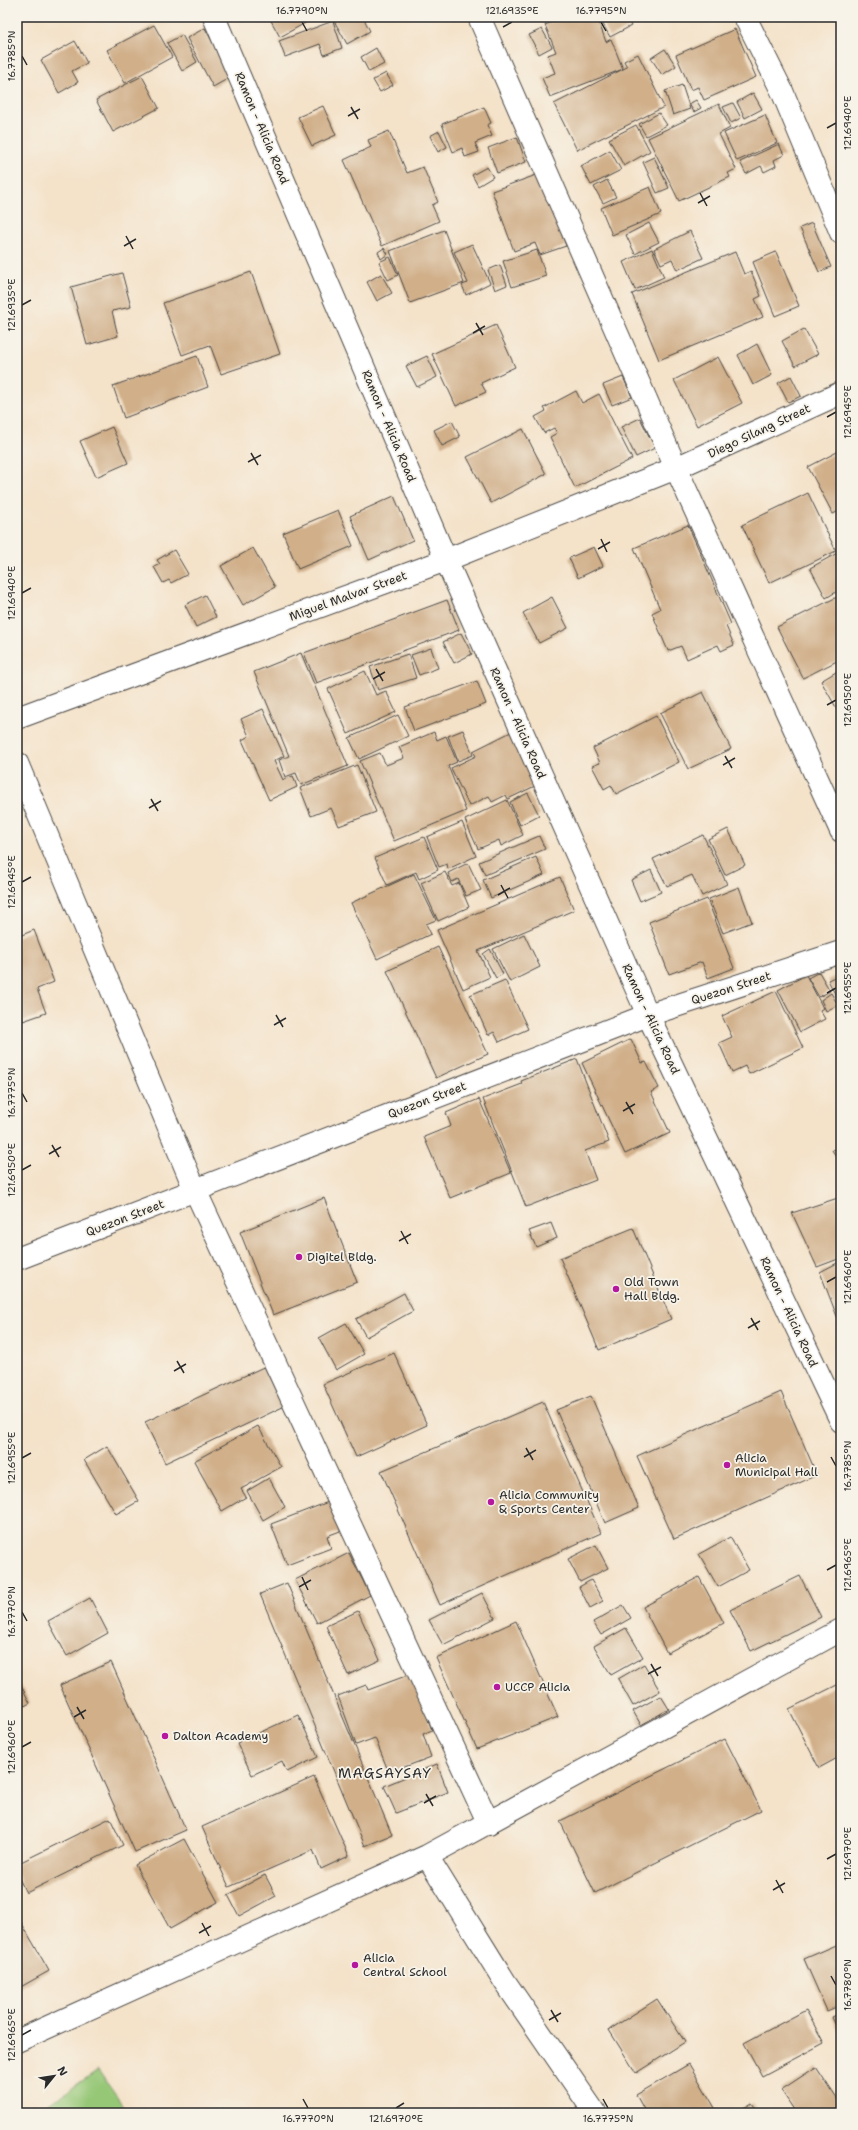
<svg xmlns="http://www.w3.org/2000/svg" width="858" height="2130" font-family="'Shantell Sans',sans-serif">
<rect width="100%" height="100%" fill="#f7f3e8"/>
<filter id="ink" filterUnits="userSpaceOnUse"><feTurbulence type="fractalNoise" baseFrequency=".025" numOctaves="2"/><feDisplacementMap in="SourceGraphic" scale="8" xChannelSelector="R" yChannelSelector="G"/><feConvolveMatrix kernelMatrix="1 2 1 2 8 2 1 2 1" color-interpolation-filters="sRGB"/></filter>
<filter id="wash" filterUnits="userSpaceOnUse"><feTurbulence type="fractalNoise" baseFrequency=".012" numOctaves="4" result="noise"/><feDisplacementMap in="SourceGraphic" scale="16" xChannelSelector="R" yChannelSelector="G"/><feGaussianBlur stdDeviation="0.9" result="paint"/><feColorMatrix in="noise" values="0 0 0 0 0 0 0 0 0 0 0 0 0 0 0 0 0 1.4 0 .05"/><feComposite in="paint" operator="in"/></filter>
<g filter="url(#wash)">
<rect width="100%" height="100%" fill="#f4e2c9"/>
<path fill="#96c777" stroke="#607951" d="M98,2070L128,2113H53L47,2105Z"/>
<g id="blocks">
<path fill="#d0af89" d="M269,17H316L280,37Z
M332,17H363L370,31L347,44Z
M553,17H569L570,19L576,17H597L606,42L611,39L623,69L550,97L542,78L555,73L548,55L556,52L545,25L555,21Z
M599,17H627L631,26L610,37Z
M333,21L342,48L324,55L320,44L285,57L279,41Z
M154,25L172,57L125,83L107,50Z
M205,28L231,77L213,87L187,38Z
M542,29L552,47L539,54L529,35Z
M735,29L756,77L704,100L698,87L691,90L676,55Z
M182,35L197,62L182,71L167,43Z
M75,41L87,63L72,71L78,82L59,93L41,60Z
M376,48L384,64L369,72L361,57Z
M665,49L676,66L662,75L651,58Z
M638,54L664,107L577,150L554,104L627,67L624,61Z
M386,73L393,85L380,92L373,80Z
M142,76L159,108L113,132L96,100Z
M682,85L690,109L673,115L665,91Z
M753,93L762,109L745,118L737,102Z
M696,100L701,108L694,112L689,104Z
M733,103L741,118L731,123L723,107Z
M719,104L730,128L719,134L736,169L728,173L730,177L679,201L648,138Z
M323,106L336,135L312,146L298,117Z
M484,107L491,123L487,125L492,136L475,143L479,152L465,157L462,148L453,152L442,124Z
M659,113L667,125L646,136L639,124Z
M765,115L777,143L737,161L724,133Z
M636,125L650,151L624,166L609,139Z
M389,131L407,173L423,167L438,202L432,205L439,221L382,246L344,160L371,147L368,140Z
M439,131L447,147L438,152L430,136Z
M517,137L526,162L497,173L488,148Z
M779,144L784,155L774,160L776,166L764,172L761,166L746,174L740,162Z
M610,150L621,170L591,185L581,166Z
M654,157L669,188L657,193L643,162Z
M487,167L493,177L478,186L472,175Z
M539,174L566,246L540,255L535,243L514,251L492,191Z
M607,180L616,197L603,203L594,187Z
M650,187L661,214L612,235L601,208Z
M649,223L659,242L635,254L626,235Z
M812,223L831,267L819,272L800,228Z
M444,230L464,283L410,303L390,251Z
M690,231L703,258L677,270L672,259L661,264L654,249Z
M472,244L490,283L466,295L462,285L468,283L454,252Z
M384,248L388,254L381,259L378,252Z
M652,249L664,277L635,290L623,262Z
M537,250L546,276L512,287L503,261Z
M735,252L744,274L751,271L761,296L755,299L763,317L659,360L632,294Z
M776,252L799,306L775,316L753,262Z
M390,257L398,275L388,280L379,262Z
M500,265L507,285L495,290L488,270Z
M251,272L280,354L221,374L210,345L182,355L163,303Z
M122,273L131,307L112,311L118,336L87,345L71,287Z
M381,274L392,293L377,301L367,282Z
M496,325L515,367L481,383L486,392L456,406L432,354Z
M804,329L818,354L795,366L782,341Z
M757,344L772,375L753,385L738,355Z
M197,356L208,387L124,418L113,386Z
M427,356L437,377L417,387L406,366Z
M718,357L742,403L697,426L674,380Z
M791,376L801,396L788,402L778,383Z
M623,377L632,397L612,405L603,385Z
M576,391L582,403L599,394L632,459L575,488L550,437L557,433L554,428L544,433L535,417L546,411L544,408Z
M640,418L655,448L636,457L621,427Z
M452,421L460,437L442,446L434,430Z
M112,427L128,463L96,477L80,441Z
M523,429L546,474L491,503L467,457Z
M841,450V510L833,514L808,467Z
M808,493L836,551L769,583L742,525Z
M394,496L413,540L369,560L350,516Z
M338,510L353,546L298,569L283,533Z
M688,525L731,624L726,626L734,645L721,651L718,645L687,659L681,646L668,651L652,613L660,609L634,548Z
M594,547L603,566L578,578L569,558Z
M253,548L275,587L243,605L221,566Z
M174,550L188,574L171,583L169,580L163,583L154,567L160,564L157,560Z
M841,551V589L826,598L810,568Z
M205,595L216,617L196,627L185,605Z
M839,596L841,600V659L803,678L777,627Z
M552,597L568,628L539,643L523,613Z
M447,600L459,630L316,683L304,653Z
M461,633L472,654L454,663L443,642Z
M431,648L438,668L419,675L411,655Z
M301,653L348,766L301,785L296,773L285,777L279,760L289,756L254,672Z
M408,654L416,678L378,690L370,667Z
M841,669V716L821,681Z
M365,671L376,695L386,691L396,712L348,734L328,689Z
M477,681L486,704L414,731L405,707Z
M703,692L731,749L688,769L660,713Z
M263,709L284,756L274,761L283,780L293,776L297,787L269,800L242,740L249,736L241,719Z
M398,715L408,736L359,759L349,738Z
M656,716L679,762L616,794L611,785L604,789L592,766L600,763L593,748Z
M463,730L473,755L458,761L448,736Z
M434,732L437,740L446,736L457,762L448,766L466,811L394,841L360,761L380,753L386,765L404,758L399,747Z
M511,732L537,785L508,799L506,795L492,802L489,796L469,806L451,768L476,756L473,751Z
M357,765L376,812L339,826L331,808L311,816L300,788Z
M528,793L539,815L520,825L510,802Z
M507,800L523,835L501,846L499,840L478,849L465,820Z
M462,822L476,856L448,869L447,864L439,867L427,837Z
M728,829L745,865L725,875L708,839Z
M703,835L727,884L702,896L692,875L667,886L653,859Z
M539,836L545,849L485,875L479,862Z
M424,837L438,870L419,879L416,872L387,885L375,858Z
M536,857L544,875L491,898L483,880Z
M468,863L481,890L466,896L458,879L452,882L448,873Z
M651,870L661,892L640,901L631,880Z
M445,872L452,886L459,883L469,907L438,921L421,883Z
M414,874L436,920L426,924L431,934L377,959L351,903Z
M560,877L574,910L478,951L490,977L463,989L437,930Z
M739,887L752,922L723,933L709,899Z
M707,899L734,968L708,978L702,962L669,974L649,922Z
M34,930L54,982L37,989L46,1013L23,1021L17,1004V937Z
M524,934L540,967L510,982L493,949Z
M438,947L488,1054L436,1078L387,971Z
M490,949L503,974L496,978L483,954Z
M819,972L830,991L819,997L808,978Z
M841,974V1006L828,980Z
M806,975L823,1008L820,1010L825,1019L800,1032L778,990Z
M505,980L528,1029L499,1042L494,1032L488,1035L470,995Z
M776,991L803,1048L749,1074L745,1066L732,1072L719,1043L732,1037L722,1016Z
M831,993L838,1005L826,1011L821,1000Z
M631,1039L642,1063L646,1062L659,1088L651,1092L670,1133L625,1154L582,1063Z
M577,1059L609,1142L585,1151L596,1180L526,1207L483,1099L522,1084L521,1081Z
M479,1099L511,1173L450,1198L424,1137L451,1126L446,1113Z
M841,1147V1164L832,1150Z
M841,1197V1258L817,1267L792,1213Z
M324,1198L357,1282L273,1315L240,1232Z
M551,1223L557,1238L536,1247L529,1231Z
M633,1228L671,1319L599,1350L560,1258Z
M841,1261V1317L838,1319L820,1272Z
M404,1293L413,1311L366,1337L356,1319Z
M346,1323L364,1354L336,1370L319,1338Z
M394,1353L427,1425L356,1457L323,1384Z
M270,1364L289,1404L165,1463L145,1422Z
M781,1392L817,1475L674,1539L637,1456Z
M591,1396L639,1508L605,1523L556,1410Z
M543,1402L601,1533L440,1605L381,1471Z
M258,1426L281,1467L241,1489L246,1497L222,1511L194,1461Z
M107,1446L139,1501L116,1514L84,1460Z
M269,1478L285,1507L263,1520L247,1491Z
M336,1499L348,1528L327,1536L331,1548L287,1565L271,1524Z
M730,1537L749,1570L718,1587L699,1554Z
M596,1545L608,1568L580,1582L568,1559Z
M349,1553L370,1595L317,1623L295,1580Z
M800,1576L821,1617L751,1651L730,1610Z
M699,1577L724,1623L667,1653L643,1607Z
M591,1580L603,1601L590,1608L579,1587Z
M287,1583L392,1835L365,1846L260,1594Z
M482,1593L495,1618L443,1645L429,1620Z
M90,1598L108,1633L67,1656L48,1621Z
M623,1605L631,1618L601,1635L593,1622Z
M358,1611L380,1660L348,1675L326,1626Z
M516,1621L558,1717L477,1749L436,1658Z
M626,1628L643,1657L611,1675L594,1646Z
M111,1662L186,1830L135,1852L60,1685Z
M644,1664L660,1691L633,1706L618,1679Z
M411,1674L432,1730L423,1734L431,1757L389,1773L375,1738L356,1745L338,1696L366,1685L368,1690Z
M17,1678L30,1703L17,1710Z
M841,1683V1756L819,1768L789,1709Z
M661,1696L669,1709L641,1725L633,1711Z
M298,1715L318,1757L287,1772L282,1761L252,1775L237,1743Z
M725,1739L761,1810L595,1893L560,1821Z
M437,1764L448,1792L396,1813L384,1786Z
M314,1777L349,1856L321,1869L313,1850L229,1887L202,1827Z
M110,1818L123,1845L26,1893L17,1874V1864Z
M184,1839L218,1902L170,1929L135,1865Z
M265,1875L276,1896L239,1916L228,1895Z
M17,1915L49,1971L17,1989Z
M841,1943V2005L827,2011L804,1959Z
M657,1999L685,2042L636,2073L609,2030Z
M806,2010L824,2043L762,2076L744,2043Z
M841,2013V2037L832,2017Z
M689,2064L718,2113H646L636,2095Z
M816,2067L841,2105V2113H796L781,2090Z
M752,2103L759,2113H736Z"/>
</g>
</g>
<g filter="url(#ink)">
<use href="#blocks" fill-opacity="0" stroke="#494643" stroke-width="1"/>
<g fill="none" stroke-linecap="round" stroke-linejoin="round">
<defs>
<path id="minor" d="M479,17L676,468L841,831
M745,17L782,91L841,233
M17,718L446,560L676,468L841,393
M17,763L195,1190L489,1824
M17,1259L648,1015L841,952
M427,1856L505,1982L595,2113
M17,2041L427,1856L841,1630"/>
<path id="secondary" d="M214,17L446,560L648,1015L841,1421"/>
</defs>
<use href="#minor" stroke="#494643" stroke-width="24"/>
<use href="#secondary" stroke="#494643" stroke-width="24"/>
<use href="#minor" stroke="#fff" stroke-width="22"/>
<use href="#secondary" stroke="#fff" stroke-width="22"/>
</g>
</g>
<path fill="none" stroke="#2b2b2b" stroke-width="1.5" d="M302,22L307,31M601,22L606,31M503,27L512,22M22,56L27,65M351,107L358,119M348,116L360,109M827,128L836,123M700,193L707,206M698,203L710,196M126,236L133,249M124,246L136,239M22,305L31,300M476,323L483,335M473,333L485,326M827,417L836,412M251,453L258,465M248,462L261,455M601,539L607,552M598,549L610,542M22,593L31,588M376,669L383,681M373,679L385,672M827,705L836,700M725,756L732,768M723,765L735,758M151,799L158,811M149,808L161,801M22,882L31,877M501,885L508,898M498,895L510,888M827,993L836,988M276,1015L283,1027M274,1025L286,1018M22,1093L27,1102M626,1102L633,1114M623,1111L635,1104M52,1145L59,1157M49,1154L61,1147M22,1170L31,1165M401,1231L408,1244M399,1241L411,1234M827,1282L836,1277M751,1318L758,1330M748,1328L760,1321M177,1361L184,1373M174,1371L186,1364M526,1448L533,1460M524,1457L536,1450M831,1457L836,1466M22,1458L31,1453M827,1570L836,1565M302,1577L308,1590M299,1587L311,1580M22,1612L27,1621M651,1664L658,1676M648,1674L661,1667M77,1707L84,1719M74,1717L86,1710M22,1747L31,1742M426,1794L433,1806M424,1803L436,1796M827,1859L836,1854M776,1880L783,1893M773,1890L785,1883M202,1923L209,1936M199,1933L211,1926M831,1976L836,1985M551,2010L558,2022M549,2020L561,2013M22,2035L31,2030M303,2099L308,2108M603,2099L608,2108M396,2108L404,2103"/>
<g fill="#b5179e" stroke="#f7f3e8" stroke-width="1.5">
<circle cx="299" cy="1257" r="4"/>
<circle cx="616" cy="1289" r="4"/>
<circle cx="727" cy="1465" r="4"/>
<circle cx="491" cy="1502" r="4"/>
<circle cx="497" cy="1687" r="4"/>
<circle cx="165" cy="1736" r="4"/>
<circle cx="355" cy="1965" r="4"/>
</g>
<g text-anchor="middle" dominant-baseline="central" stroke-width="3.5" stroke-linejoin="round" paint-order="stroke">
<g font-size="12" fill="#2b2b2b" stroke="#f7f3e8">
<text transform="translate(262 128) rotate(67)">Ramon - Alicia Road</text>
<text transform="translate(389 426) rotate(67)">Ramon - Alicia Road</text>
<text transform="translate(759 431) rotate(-25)">Diego Silang Street</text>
<text transform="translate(348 596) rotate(-20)">Miguel Malvar Street</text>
<text transform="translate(518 723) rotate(66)">Ramon - Alicia Road</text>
<text transform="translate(731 988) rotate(-18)">Quezon Street</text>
<text transform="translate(651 1019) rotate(65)">Ramon - Alicia Road</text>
<text transform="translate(427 1100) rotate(-21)">Quezon Street</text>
<text transform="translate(125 1218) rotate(-21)">Quezon Street</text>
<text transform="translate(789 1312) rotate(65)">Ramon - Alicia Road</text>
</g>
<g font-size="12" fill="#2b2b2b" stroke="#f7f3e8" text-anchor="start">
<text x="307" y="1257">Digitel Bldg.</text>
<text x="624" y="1282">Old Town<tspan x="624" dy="14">Hall Bldg.</tspan></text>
<text x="735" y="1458">Alicia<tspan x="735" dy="14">Municipal Hall</tspan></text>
<text x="499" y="1495">Alicia Community<tspan x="499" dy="14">&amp; Sports Center</tspan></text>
<text x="505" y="1687">UCCP Alicia</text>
<text x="173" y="1736">Dalton Academy</text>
<text x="363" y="1958">Alicia<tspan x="363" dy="14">Central School</tspan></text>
</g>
<g font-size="14" letter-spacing="1" fill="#2b2b2b" stroke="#f7f3e8">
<text x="385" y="1773">MAGSAYSAY</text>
</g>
</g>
<rect width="858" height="2130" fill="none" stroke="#f7f3e8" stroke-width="44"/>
<g transform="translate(54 2076) rotate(60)" stroke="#f7f3e8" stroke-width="3" paint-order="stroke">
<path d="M0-3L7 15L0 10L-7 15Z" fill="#2b2b2b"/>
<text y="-6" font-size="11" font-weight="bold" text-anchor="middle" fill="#2b2b2b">N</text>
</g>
<rect x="22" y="22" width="814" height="2086" fill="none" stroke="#2b2b2b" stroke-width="1.5"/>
<g font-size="10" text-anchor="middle" fill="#2b2b2b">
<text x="302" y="14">16.7790°N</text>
<text x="512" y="14">121.6935°E</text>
<text x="601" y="14">16.7795°N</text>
<text transform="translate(11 56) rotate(-90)" y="4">16.7785°N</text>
<text transform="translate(847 123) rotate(-90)" y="4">121.6940°E</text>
<text transform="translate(11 305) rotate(-90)" y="4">121.6935°E</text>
<text transform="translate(847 412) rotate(-90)" y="4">121.6945°E</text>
<text transform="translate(11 593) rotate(-90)" y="4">121.6940°E</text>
<text transform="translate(847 700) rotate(-90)" y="4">121.6950°E</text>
<text transform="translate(11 882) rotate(-90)" y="4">121.6945°E</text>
<text transform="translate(847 988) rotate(-90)" y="4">121.6955°E</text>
<text transform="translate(11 1093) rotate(-90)" y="4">16.7775°N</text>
<text transform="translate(11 1170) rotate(-90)" y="4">121.6950°E</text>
<text transform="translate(847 1277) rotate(-90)" y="4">121.6960°E</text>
<text transform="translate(11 1458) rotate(-90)" y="4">121.6955°E</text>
<text transform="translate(847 1466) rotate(-90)" y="4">16.7785°N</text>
<text transform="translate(847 1565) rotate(-90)" y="4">121.6965°E</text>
<text transform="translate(11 1612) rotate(-90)" y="4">16.7770°N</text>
<text transform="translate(11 1747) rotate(-90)" y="4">121.6960°E</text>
<text transform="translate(847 1854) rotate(-90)" y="4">121.6970°E</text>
<text transform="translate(847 1985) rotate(-90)" y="4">16.7780°N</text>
<text transform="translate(11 2035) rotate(-90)" y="4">121.6965°E</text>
<text x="308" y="2122">16.7770°N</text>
<text x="396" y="2122">121.6970°E</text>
<text x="608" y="2122">16.7775°N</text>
</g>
</svg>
